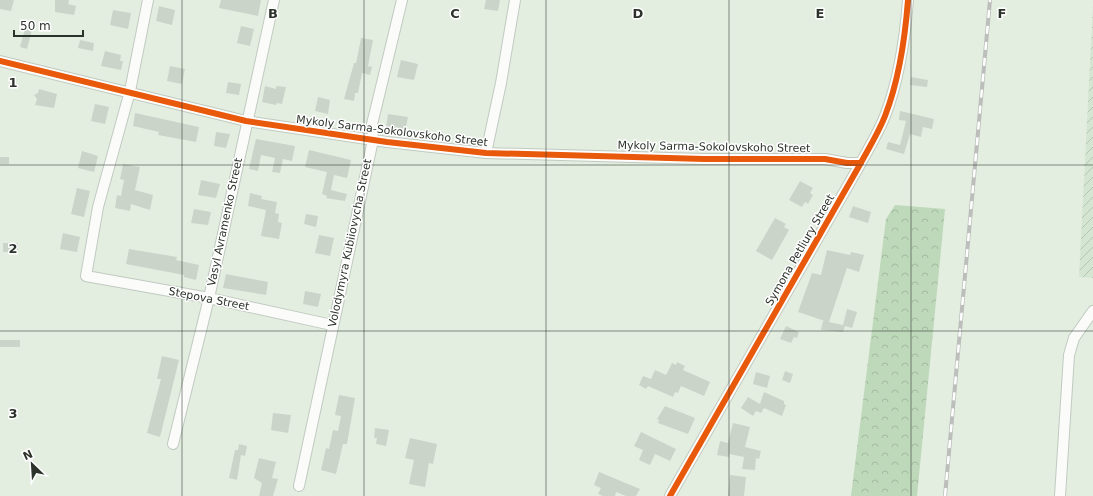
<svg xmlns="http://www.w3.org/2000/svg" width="1093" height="496" font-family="'DejaVu Sans',sans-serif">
<defs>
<pattern id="industrial-furrows" width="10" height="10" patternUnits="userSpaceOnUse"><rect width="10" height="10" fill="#d4e6d1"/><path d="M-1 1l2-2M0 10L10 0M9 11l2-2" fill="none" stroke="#b6c6b4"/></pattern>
<pattern id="forest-crowns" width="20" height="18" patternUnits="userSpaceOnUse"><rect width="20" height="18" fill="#bed8ba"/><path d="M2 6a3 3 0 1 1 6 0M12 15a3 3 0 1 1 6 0" fill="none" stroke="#a3baa0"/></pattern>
</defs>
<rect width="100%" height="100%" fill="#e3eee1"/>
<path fill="url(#industrial-furrows)" d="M1093,5V278L1079,277Z"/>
<path fill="url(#forest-crowns)" d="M895,205L945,209L917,496H851L886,219Z"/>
<path fill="#cbd4c9" d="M0,0H14L11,11L0,9Z
M55,0H69L68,4L76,6L74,15L55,12Z
M221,0H261L258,16L219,8Z
M486,0H500L498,11L484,9Z
M159,6L175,10L172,25L156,21Z
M113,10L131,13L128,29L110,25Z
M241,26L254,29L250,46L237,43Z
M25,29L32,30L27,49L20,47Z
M361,38L373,40L368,66L372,67L370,75L362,73L358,93H355L354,101L344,99L354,63H356Z
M80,40L94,43L93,51L78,48Z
M105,51L121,55L120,61H123L121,70L101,66Z
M401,60L418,64L414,80L397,77Z
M170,66L185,69L182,84L167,81Z
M911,77L928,80L927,87L910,85Z
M228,82L241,84L239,95L226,93Z
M265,86L276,89V86L286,87L282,104L277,103L276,105L262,102Z
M39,89L57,94L54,108L35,105L37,99L34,95L38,93Z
M318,97L330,100L328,114L315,111Z
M95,104L109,107L105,124L91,121Z
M900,111L934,119L932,129L923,127L921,137L910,134L904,154L886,149L888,142L900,145L906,121L899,120Z
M135,113L199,127L196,142L158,135L159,132L133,126Z
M388,114L408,117L405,132L386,128Z
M216,132L230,134L226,148L214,146Z
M256,139L295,146L292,161L283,159L280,173L272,172L275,158L261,155L258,171L249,169Z
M309,150L351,160L347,178L334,175L331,190L347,194L345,201L326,198L327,196L322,194L327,172L305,167Z
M82,151L98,156L94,172L78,168Z
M0,157H9V164H0Z
M123,164L140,167L135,190L153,195L150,210L131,204L130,211L115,208L117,195L121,196L124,180L120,179Z
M201,180L220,184L216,198L198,195Z
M800,181L813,188L810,193L813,195L808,204L805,202L802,207L789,200Z
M77,188L90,191L84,217L71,214Z
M250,193L262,196L261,199L277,202L275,213L279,214L278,222L282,223L279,239L261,236L266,210L248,206Z
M853,206L871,212L868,223L849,217Z
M194,209L211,212L208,225L191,223Z
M306,214L318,216L316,227L304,224Z
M775,218L786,224L784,227L789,230L772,260L756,251Z
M63,233L80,237L77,252L60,249Z
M319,235L334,238L330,256L315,253Z
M3,243H18V252H3Z
M129,249L177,257L176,260L199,265L196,280L184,277V275L126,264Z
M827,250L850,255L851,252L864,255L859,272L847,268L829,322L843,325L847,309L857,312L852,328L845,326L843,332L821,330L823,321H825L798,312L812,273L821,275Z
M226,274L268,282L266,295L223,288Z
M305,291L321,294L318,307L303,304Z
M786,326L799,332L797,338L794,337L791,343L780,339Z
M0,340H20V347H0Z
M162,356L179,360L160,437L147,433L161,379H157Z
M677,362L685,366L683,370L710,382L704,396L681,386L678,393L675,392L673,397L648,386L646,389L639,385L643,376L651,379L655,370L666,375L672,363L676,365Z
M785,371L793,374L790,383L782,380Z
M756,372L770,376L767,388L753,384Z
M764,392L784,401V404L786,405L782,416L764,408L761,413L756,411L753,416L741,408L748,397L760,404Z
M339,395L355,398L347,444H343L336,474L321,470L326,448L329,449L333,430L338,431L341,416L335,415Z
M665,406L695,418L688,434L658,423L659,420L657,419Z
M273,413L291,415L288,433L271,430Z
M733,423L750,427L745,447L761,451L759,459L756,458L755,470L742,469L744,457L729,454V457L717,455L720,441L728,443Z
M375,428L389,430L386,446L376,444L377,438H374Z
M641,432L676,449L670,461L655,454L650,465L639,460L643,450L634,446Z
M410,438L437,444L433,464L429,463L425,487L409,484L414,460L405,458Z
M239,444L247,446L245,456L241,455L237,480L229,478L235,450H238Z
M259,458L276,462L272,478L278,479L273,496H259L262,483L254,478Z
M599,472L640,489L636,496H626L616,492L615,496H603L598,494L601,488L594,485Z
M730,475L746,477L744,496H728Z"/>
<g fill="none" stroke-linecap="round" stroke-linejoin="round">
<defs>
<path id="minor" d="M148,0L130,91L98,207L86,276L209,298L332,325
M0,61L246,121L387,142L486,153L704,159H825L847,163H861
M486,153L501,83L515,0
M173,444L209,298L274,0
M299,486L373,140L372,124L376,108L402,0
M670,496L858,168C867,151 878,134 885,116C899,80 905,39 908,0
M1060,496L1069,355L1074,338L1093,311"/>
</defs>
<use href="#minor" stroke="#c1cac0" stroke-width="12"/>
<use href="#minor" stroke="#fbfcfa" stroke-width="10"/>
<defs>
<path id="rail" d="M945,496L990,0"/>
</defs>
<use href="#rail" stroke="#bbbebb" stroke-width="4"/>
<use href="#rail" stroke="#fff" stroke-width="2.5" stroke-dasharray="8" stroke-linecap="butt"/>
<defs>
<path id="cycleway" d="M0,61L246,121L387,142L486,153L704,159H825L847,163H861
M670,496L858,168C867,151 878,134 885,116C899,80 905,39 908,0"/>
</defs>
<use href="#cycleway" stroke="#fff" stroke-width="8"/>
<use href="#cycleway" stroke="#e8590c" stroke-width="6"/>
</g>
<path fill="none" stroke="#2c332b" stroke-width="1" stroke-opacity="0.55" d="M182,0V496M364,0V496M546,0V496M729,0V496M911,0V496M0,165H1093M0,331H1093"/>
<g text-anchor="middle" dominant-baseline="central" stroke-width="3" stroke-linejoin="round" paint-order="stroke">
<g font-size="11" fill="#2c332b" stroke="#fff">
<text transform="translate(392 131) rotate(7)">Mykoly Sarma-Sokolovskoho Street</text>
<text transform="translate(714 147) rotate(1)">Mykoly Sarma-Sokolovskoho Street</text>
<text transform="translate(225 222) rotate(-78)">Vasyl Avramenko Street</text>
<text transform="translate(350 243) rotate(-78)">Volodymyra Kubiiovycha Street</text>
<text transform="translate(800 250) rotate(-60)">Symona Petliury Street</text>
<text transform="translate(209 299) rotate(11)">Stepova Street</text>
</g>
</g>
<g font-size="13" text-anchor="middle" font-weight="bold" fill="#2c332b" stroke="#fff" stroke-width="3" stroke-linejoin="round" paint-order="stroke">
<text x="273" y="18">B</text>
<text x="455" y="18">C</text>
<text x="638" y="18">D</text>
<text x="820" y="18">E</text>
<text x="1002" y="18">F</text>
<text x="13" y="87">1</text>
<text x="13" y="253">2</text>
<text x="13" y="418">3</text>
</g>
<g transform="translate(32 464) rotate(335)" stroke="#ffffff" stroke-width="3" paint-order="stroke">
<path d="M0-3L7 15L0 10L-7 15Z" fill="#2c332b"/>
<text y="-6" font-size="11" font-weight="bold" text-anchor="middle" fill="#2c332b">N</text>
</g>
<path d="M14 30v6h69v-6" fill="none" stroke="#2c332b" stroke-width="2"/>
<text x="20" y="30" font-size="12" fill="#2c332b" stroke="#ffffff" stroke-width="3" paint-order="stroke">50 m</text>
</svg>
